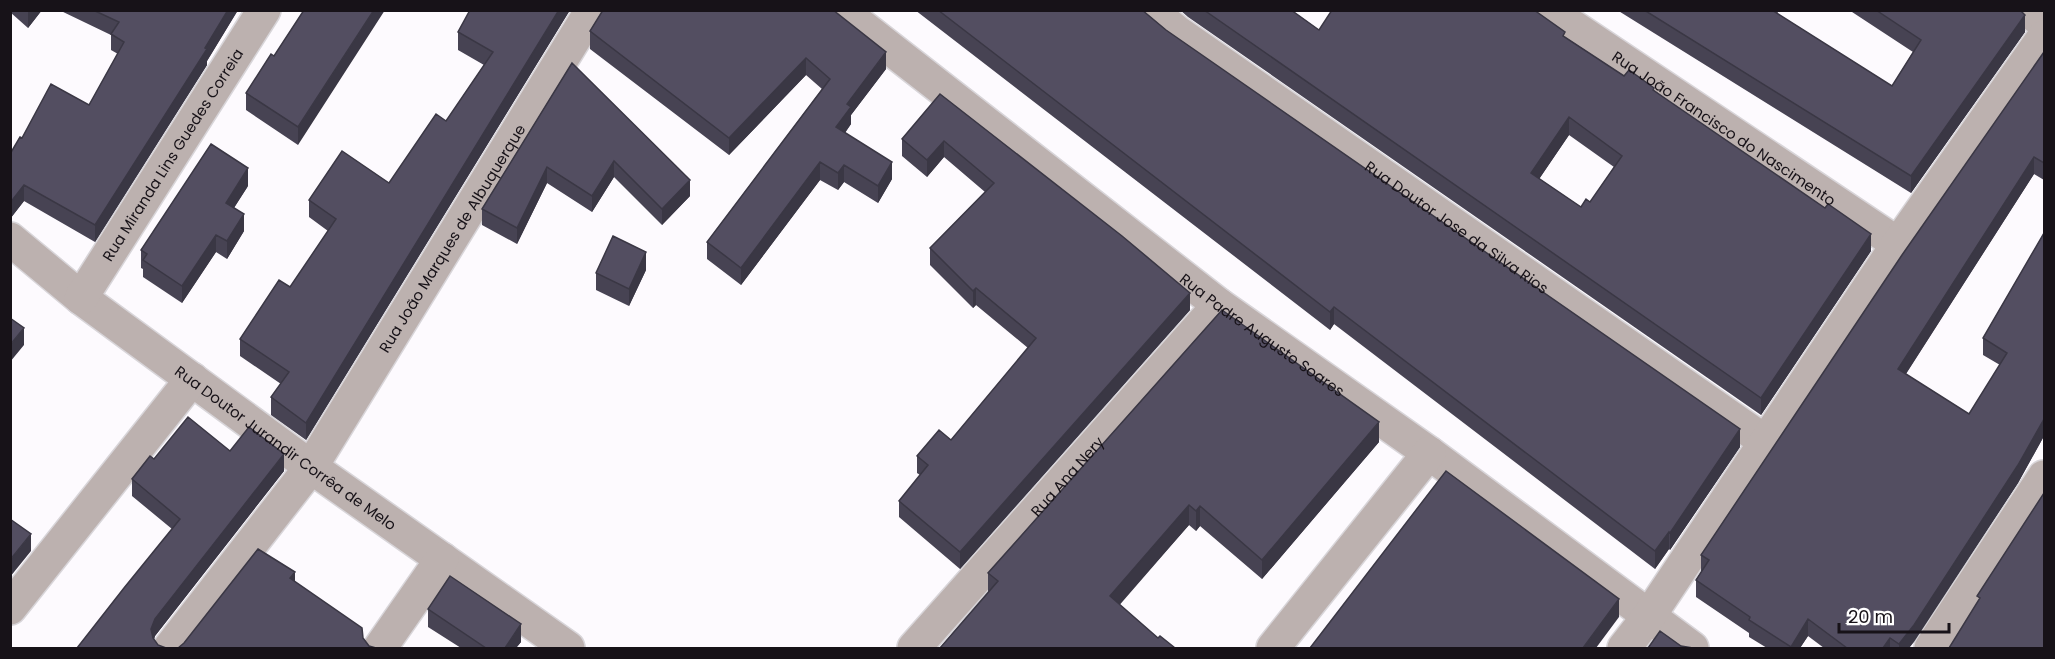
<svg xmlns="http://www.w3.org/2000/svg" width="2055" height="659" font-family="Poppins,sans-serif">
<rect width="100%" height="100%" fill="#fdfafe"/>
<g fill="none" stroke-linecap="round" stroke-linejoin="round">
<defs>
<g id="minor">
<path id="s1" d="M841,10L1219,305L1429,453L1692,648"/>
<path id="s2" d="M1150,10L1177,32L1766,442"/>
<path id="s3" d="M1548,10L1898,244"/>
<path d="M2028,10L2044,23"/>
<path id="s4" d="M10,239L81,298L311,467L568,648"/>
<path id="s5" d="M81,298L264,10"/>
<path d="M10,608L192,379"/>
<path id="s6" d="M170,648L311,467L592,10"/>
<path d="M380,648L442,559"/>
<path id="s7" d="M914,648L1219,305"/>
<path d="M1273,648L1429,453"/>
<path d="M1624,648L1649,616L1898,244L2044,37"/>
<path d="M1931,648L2044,477"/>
</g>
</defs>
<use href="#minor" stroke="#d8d5d9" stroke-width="36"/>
<use href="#minor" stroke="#bcb1af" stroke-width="33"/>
</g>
<path fill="#474353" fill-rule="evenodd" d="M10,10H42L28,28L10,12Z
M59,10H238L207,61V65L95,242L24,201L10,219V154L22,138L89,105L118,54L111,50V35Z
M304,10L298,145L246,110V93L274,56Z
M570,10L306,440L271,415V397L281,384L240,356V339L290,287L328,231L309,217V200L389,183L446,121L484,65L458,50V32Z
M603,10L886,69L851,115V124L845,133L892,179L878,203L844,182L838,190L820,180L741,285L707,259V242L822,89L806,75L729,155L590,49V31Z
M915,10H1142L1166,30L1740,447L1670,550L1669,549L1655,569L1334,324L1330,330Z
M1180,10H1291L1319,30L1565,37L1624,76L1654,90L1871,251L1761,415L1188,17ZM1569,135L1614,167L1590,202L1581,207L1539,179Z
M1617,10H1779L1777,14L1892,86L1913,52L1849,10H2020L2025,32L1911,193Z
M2044,52V180L2034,174L1906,374L1969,414L2000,365L1983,355V338L2044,233V436L2018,483L1909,648H1824L1808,636L1800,648H1767L1749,637V633L1696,597V580L1701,572V555Z
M572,63L690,196L662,225L614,177L592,212L547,183L517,244L482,225V209Z
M940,94L1190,310L960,569L899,517V501L920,475L917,473V456L951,440L1028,348L976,305L973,308L930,265V248L985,192L944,157L927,177L902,156V139Z
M248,186L234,208L244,231L227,259L216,252L182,303L143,277V269L141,268V250Z
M646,270L629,306L596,290V273Z
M1222,310L1379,442L1262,579L1200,526L1196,531L1189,525L1119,604L1158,638L988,592V573Z
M230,451L284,471L155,636L154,640L77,648L172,529L132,496V479L154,459Z
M428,609L521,642L516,648H461L428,627Z"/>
<path fill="#3a3744" d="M29,10H42L28,28V11Z
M228,10H238L207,61V65L95,242V225Z
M374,10H385L298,145V127Z
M559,10H570L306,440V423Z
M2025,15V32L1911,193V176Z
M886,52V69L851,115V124L836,145V127L847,104Z
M806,58V75L729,155V138Z
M1569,117V135L1531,191V173Z
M944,141V157L927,177V160Z
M2034,157V174L1898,386V369Z
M614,161V177L592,212V196Z
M820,162V180L741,285V268Z
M892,162V179L878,203V186Z
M844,165V182L838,190V173Z
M547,167V183L517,244V228Z
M248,168V186L226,220V203Z
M690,180V196L662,225V209Z
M24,185V201L10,219V203Z
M244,214V231L227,259V241Z
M1871,234V251L1761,415V398Z
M216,235V252L182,303V286Z
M646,252V270L629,306V289Z
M976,288V305L973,308V291Z
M1190,293V310L960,569V552Z
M1334,307V324L1330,330V312Z
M24,328V345L10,362V345Z
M2044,419V436L2018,483L1914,642L1909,648H1899V644Z
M1379,422V442L1262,579V560Z
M1740,429V447L1670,550V533Z
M284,454V471L155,636L151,646V629L155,619Z
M1189,505V525L1110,616V596Z
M1200,506V526L1196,531V511Z
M1669,532V549L1655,569V551Z
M31,534V551L10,577V560Z
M295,572V589L290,578Z
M1619,599V617L1596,648H1583Z
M1808,619V636L1800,648H1791V647Z
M521,624V642L516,648H505Z
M1890,638V648H1883Z"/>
<path fill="#534e61" stroke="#3a3744" stroke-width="1.5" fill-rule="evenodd" d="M93,10H228L205,48L207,49L95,225L24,185L10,203V154L20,137L22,138L51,84L89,105L124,42L111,34L119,22Z
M304,10H374L298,127L246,93L271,54L274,56Z
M470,10H559L306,423L271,397L289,372L240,339L279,280L290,287L336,219L309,200L342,151L389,183L436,114L446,121L493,52L458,32Z
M603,10H833L886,52L847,104L851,107L836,127L892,162L878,186L844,165L838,173L820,162L741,268L707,242L830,79L806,58L729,138L590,31Z
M938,10H1142L1166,30L1740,429L1670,533L1669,532L1655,551L1334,307L1330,312Z
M1204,10H1291L1319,30L1332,10H1534L1565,32L1563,36L1624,76L1629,70L1654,88L1653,90L1825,208L1828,204L1871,234L1761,398ZM1569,117L1622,156L1590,202L1586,199L1581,207L1531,173Z
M1644,10H1772L1892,86L1921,40L1876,10H2020L2025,15L1911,176Z
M2044,52V163L2034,157L1898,369L1969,414L2007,353L1983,338L2044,233V419L2018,465L1914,625L1899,644L1890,638L1883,648H1847L1808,619L1791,647L1749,620L1750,617L1696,580L1709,560L1701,555L1902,255Z
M572,63L690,180L662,209L614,161L592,196L547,167L517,228L482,209Z
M940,94L1122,236L1190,293L960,552L899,501L928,465L917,456L939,430L951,440L1036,338L976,288L973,291L930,248L994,183L944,141L927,160L902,139Z
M211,144L248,168L226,203L244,214L227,241L216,235L182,286L143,260L147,254L141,250Z
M613,236L646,252L629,289L596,273Z
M1222,310L1379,422L1262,560L1200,506L1196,511L1189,505L1110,596L1158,638L1160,636L1175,648H940L998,581L988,573Z
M10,318L24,328L10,345Z
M188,417L230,451L249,427L284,454L155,619L151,629L153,638L158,645L166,648H77L124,588L180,519L132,479L150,456L154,459Z
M1446,471L1619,599L1583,648H1310Z
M2044,493V648H1949L1980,598L1977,596Z
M10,519L31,534L10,560Z
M258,549L295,572L290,578L362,628L363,638L369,646L376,648H174H178L184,643Z
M450,576L521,624L505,648H486L428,609Z
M1660,631L1681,646L1693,648H1648Z"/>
<g text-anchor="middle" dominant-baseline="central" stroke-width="6" stroke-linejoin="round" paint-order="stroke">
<g font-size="15" fill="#171218" stroke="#fff">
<text stroke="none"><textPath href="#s3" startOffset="212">Rua João Francisco do Nascimento</textPath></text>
<text stroke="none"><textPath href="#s5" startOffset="170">Rua Miranda Lins Guedes Correia</textPath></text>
<text stroke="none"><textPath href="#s2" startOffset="376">Rua Doutor Jose da Silva Rios</textPath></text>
<text stroke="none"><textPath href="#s6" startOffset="498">Rua João Marques de Albuquerque</textPath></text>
<text stroke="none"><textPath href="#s1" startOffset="532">Rua Padre Augusto Soares</textPath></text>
<text stroke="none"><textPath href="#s4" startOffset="346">Rua Doutor Jurandir Corrêa de Melo</textPath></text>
<text stroke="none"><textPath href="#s7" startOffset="230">Rua Ana Nery</textPath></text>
</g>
</g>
<rect width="2055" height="659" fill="none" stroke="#171218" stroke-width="24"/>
<path d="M1839 623v9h110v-9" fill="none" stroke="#171218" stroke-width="3"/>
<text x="1848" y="623" font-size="18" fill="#171218" stroke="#ffffff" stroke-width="4.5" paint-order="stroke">20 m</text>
</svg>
